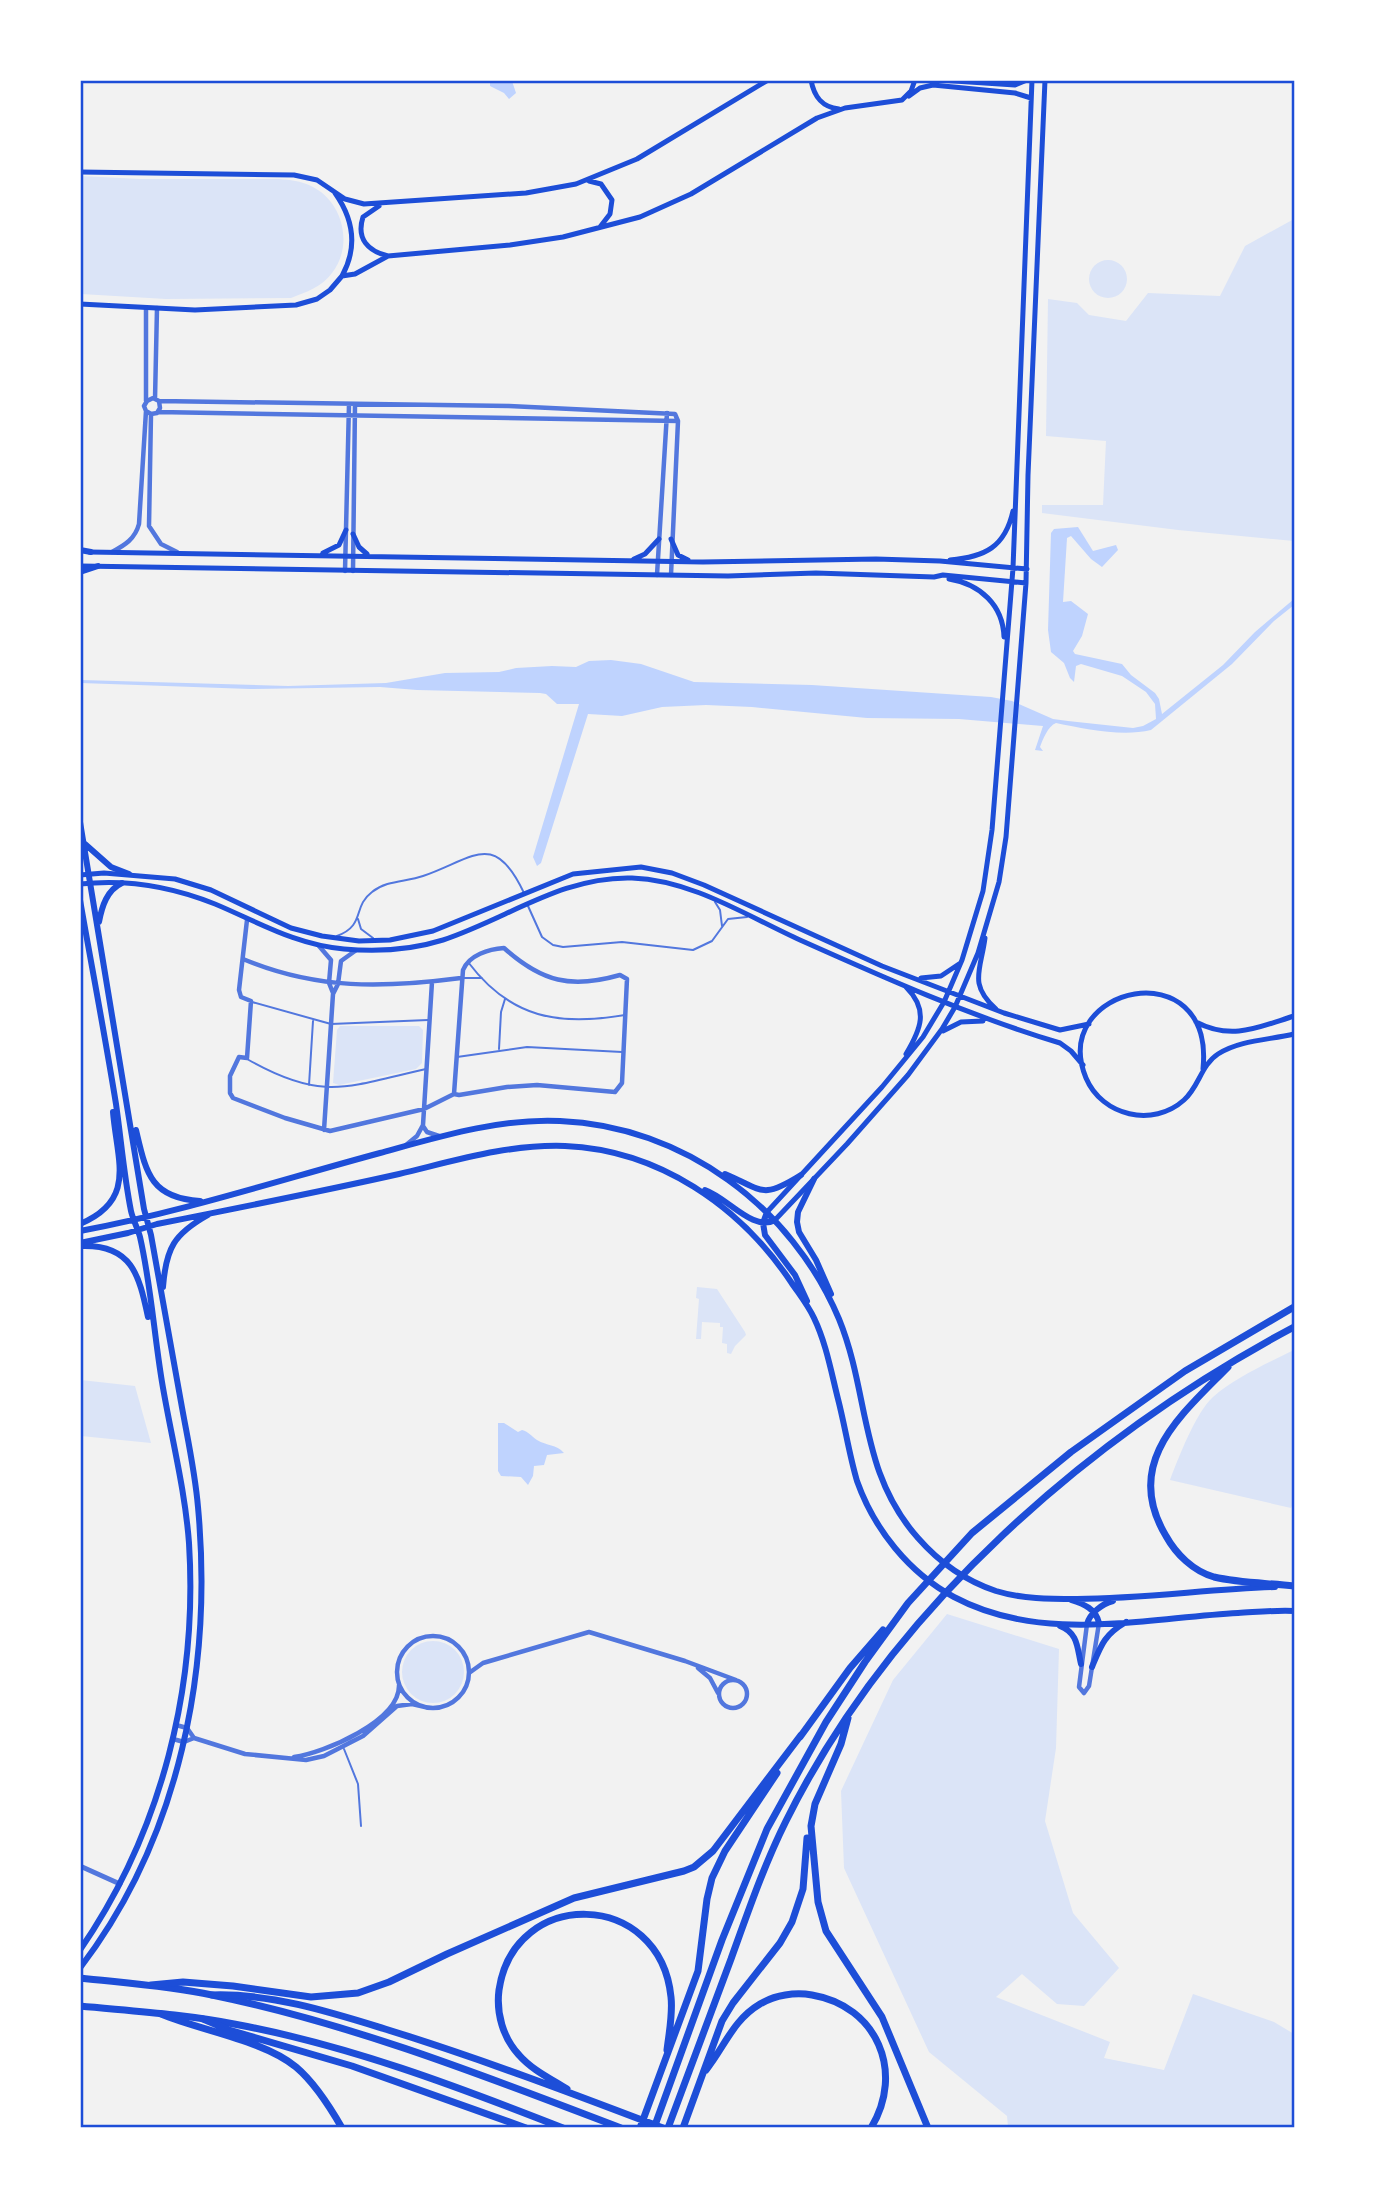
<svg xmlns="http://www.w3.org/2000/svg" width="1375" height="2208" font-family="'PT Sans',sans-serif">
<rect width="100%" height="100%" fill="#f2f2f2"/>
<path fill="#dbe4f7" d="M81,176L140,179H279C290,180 301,181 311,186C343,201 354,245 332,273C322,287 306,292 291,298L166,299L81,294Z
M1294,219V541L1178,530L1042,513V505H1103L1106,441L1046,436L1048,299L1077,303L1089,315L1126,321L1148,293L1220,296L1245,246Z
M1089 279a19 19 0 1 1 38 0a19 19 0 1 1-38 0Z
M340,1026H419L423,1030L422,1063L416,1069L339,1085L333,1083L337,1030Z
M697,1287L717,1289L745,1332L746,1335L735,1346L731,1354L727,1353V1344L722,1343L723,1327H720V1323L702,1322L701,1339H696L699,1299L696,1298Z
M1294,1350V1501L1291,1508L1170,1480C1178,1459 1196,1412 1213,1397C1236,1377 1268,1363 1294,1350Z
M81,1380L135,1386L151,1443L81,1436Z
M947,1614L1059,1649L1056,1748L1045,1821L1073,1913L1119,1968L1084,2006L1057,2004L1022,1974L996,1997L1110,2042L1104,2058L1164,2070L1193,1994L1274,2022L1294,2034V2127H1008L1007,2116L929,2052L844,1868L841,1791L893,1680Z
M402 1672a31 31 0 1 1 62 0a31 31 0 1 1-62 0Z"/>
<path fill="#bfd3fe" d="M490,81H512L516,93L509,99L504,93L490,86Z
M1078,527L1093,551L1116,545L1118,550L1102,567L1091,559L1071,536L1067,538L1063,602L1071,601L1088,614L1082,636L1073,651L1075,654L1122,664L1131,675L1155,693L1159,699L1162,714L1223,665L1255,632L1294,599V605L1274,621L1232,664L1151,730C1122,737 1085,729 1056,723C1048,726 1043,739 1040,747L1043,751L1035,750L1043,726L959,719L867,718L752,707L706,705L662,707L622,716L588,714L541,863L537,866L533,857L579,704H557L546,694L540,693L417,690L380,687L250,689L81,683V680L288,686L386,683L445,673L499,672L516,668L552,666L576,667L589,661L611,660L641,664L694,682L812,685L991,697L1012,701L1053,719L1068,721L1133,728L1143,726L1156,719L1155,704L1146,692L1122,676L1081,664L1076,666L1074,682L1070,678L1064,663L1051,652L1048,630L1051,533L1054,529Z
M498,1423H504L518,1432L522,1430C529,1432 531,1436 537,1440C547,1446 556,1444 564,1453L547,1455L544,1465L534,1466L533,1476L528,1485L521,1477L501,1476L498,1471Z"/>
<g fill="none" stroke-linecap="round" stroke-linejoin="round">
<path stroke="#5277de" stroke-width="2" d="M715,902L720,910L722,926
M528,906L542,937L553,945L563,947L622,942L693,950L712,941L728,919L747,917
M358,919L361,929L373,938
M337,936C366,925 352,907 372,892C387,880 406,882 423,876C473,859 494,829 524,893
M468,962C511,1019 559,1026 625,1015
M463,978H482
M252,1002L331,1024L428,1020
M499,1049L501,1012L505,999
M457,1057L527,1047L622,1052
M247,1059C322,1102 347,1087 426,1069
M309,1085L313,1021
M344,1749L358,1784L361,1826"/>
<path stroke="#5277de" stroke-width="4.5" d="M155,399L157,308
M146,401V308
M159,401L509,406L675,414L678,421L671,575
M158,412L678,421
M151,414L157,413L160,408L159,401L153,398L147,401L144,406L146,411L151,414L149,526L161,544L177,552
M112,552C125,545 135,539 139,524L146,411
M345,571L349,404
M353,571L355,404
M657,575L667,413
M247,920L239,990L241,997L251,1001L247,1058L239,1057L230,1076V1093L233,1098L285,1118L330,1131L424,1109L454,1094L459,1095L507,1087L537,1085L615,1092L622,1083L627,979L620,975C571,989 542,982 504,948C489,949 469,955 463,970L454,1094
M319,946L331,960L329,983L333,993
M243,959C316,990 384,988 461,978
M423,1126L427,1132L439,1136
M324,1130L333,994L338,984L341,961L355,951
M406,1145L417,1136L423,1125L432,982
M397 1672a36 36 0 1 1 72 0a36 36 0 1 1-72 0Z
M698,1668L710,1678L718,1693
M469,1673L483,1663L589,1632L685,1661L736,1680
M719 1694a14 14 0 1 1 28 0a14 14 0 1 1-28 0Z
M1084,1693L1089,1686L1099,1623
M1084,1693L1079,1687L1087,1624
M176,1725L187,1728L194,1738L245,1754L306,1760L324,1756L363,1736L397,1706L412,1704L425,1707
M173,1739L184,1742L194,1738
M294,1757C324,1753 400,1721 399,1685"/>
<path stroke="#5277de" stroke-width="5" d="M80,1866L120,1884"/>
<path stroke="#1d4ed8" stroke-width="5" d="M811,80C814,97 822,107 839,109
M939,80L1015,85L1027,80
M909,96L920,88L933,85L1015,93L1031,98
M80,172L294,175L317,180L345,199L364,204L526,193L576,184L637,159L768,80
M589,181L601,184L612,200L610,214L600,227
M335,193C354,220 358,247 342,276
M379,206L363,217C356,239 368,251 388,256
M80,304L195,310L296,305L317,299L330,290L342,276L355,274L388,256L510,245L563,237L640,217L691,194L817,118L845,108L902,100L911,91L915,80
M353,534L359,547L367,554
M671,539L678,555L688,560
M89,552L703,562L876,559L940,561L1027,569
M323,553L339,545L346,530
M634,559L645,554L659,539
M950,560C985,557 1005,547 1013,511
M80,566L728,576L816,573L934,577L943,575L1026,583
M949,579C980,584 1003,605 1004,637
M80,875L104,873L175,879L211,890L291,928L322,936L359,941L390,940L433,931L573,874L641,867L672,873L704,885L882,966L1004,1013L1060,1030L1089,1024
M80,884C126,879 173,887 215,904C258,922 296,945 344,949C377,952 411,950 443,940C507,919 562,876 632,878C692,880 747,916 800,940C885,978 970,1016 1060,1043L1071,1051L1083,1065
M985,938C981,970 968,984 996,1009
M921,978L941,976L959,964
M906,987C929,1010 921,1029 906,1054
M1196,1022C1232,1041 1259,1027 1294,1016
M943,1031L961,1022L983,1021
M1203,1069C1215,949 1048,986 1086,1078C1102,1116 1153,1128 1184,1100C1199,1087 1201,1065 1218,1054C1240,1040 1269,1040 1294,1034
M767,1212L882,1087L923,1037L944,1002L962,960L983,891L992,830L1013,568L1032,80
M775,1220L847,1144L908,1075L942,1029L955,1007L978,953L999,882L1006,837L1026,583L1028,475L1045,80"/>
<path stroke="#1d4ed8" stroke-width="6" d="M80,550L91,552
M80,572L98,566
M80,822L144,1209L151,1235C161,1290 171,1346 181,1402C187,1436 195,1471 198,1507C213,1668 180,1837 80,1968
M85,844L111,867L129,874
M80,900C92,968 105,1036 116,1104C121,1139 124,1176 131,1211C133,1220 138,1229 140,1237C151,1285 154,1334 162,1382C171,1436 185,1489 189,1543C198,1686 162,1831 80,1950
M99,922C102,906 107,890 122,883
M136,1130C146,1172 150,1198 200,1201
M725,1174C763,1190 761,1200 801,1175
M814,1179L798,1212L797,1222L799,1232L816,1260L831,1294
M705,1190C728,1198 753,1232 775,1220
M767,1212L763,1223L765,1235L795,1275L807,1301
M80,1224C137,1200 117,1161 113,1112
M80,1231C182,1212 280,1180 380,1153C438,1137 500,1118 560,1121C683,1126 792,1207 839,1319C870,1395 859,1472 918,1538C939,1562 966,1581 996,1591C1022,1599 1050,1599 1077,1599C1143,1599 1209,1589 1275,1587
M80,1243L128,1233L157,1224C238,1208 319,1192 399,1174C454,1161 508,1144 565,1146C659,1150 740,1206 791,1282C799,1294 808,1305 814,1318C826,1343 831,1371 838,1399C845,1426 849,1454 857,1481C874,1529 909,1573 954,1597C1042,1644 1145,1618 1238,1613C1257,1612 1276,1610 1294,1611
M81,1246C132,1244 139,1275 148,1317
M163,1287C166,1248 174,1234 208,1215
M1071,1600C1084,1604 1096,1609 1099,1623
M1087,1624C1090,1613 1102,1604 1113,1601
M1060,1626C1078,1633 1077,1647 1081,1664
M1092,1667C1101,1645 1104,1635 1126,1622"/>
<path stroke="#1d4ed8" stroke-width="7" d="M80,1978C125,1983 169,1986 212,1995C353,2024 487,2077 621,2128
M80,2006C131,2011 183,2014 234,2024C348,2045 456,2086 563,2128"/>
<path stroke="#1d4ed8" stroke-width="7" d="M1228,1367C1181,1415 1122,1463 1166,1536C1176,1554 1193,1571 1214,1577C1239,1583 1268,1583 1294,1586
M848,1718L841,1744L815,1804L811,1826L818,1902L826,1931L882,2017L928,2128
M800,1737L850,1668L883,1630
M151,1985L183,1982L233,1986L311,1997L358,1993L389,1982L447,1954L574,1898L684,1871L694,1867L713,1851L801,1735
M212,1995C270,1993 330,2012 385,2029C479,2058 571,2093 663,2128
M161,2014C202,2031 263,2040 296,2067C315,2083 330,2107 342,2128
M203,2019L229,2030L352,2066L526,2128
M706,2070C725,2046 733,2020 760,2004C775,1995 795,1992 812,1995C877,2006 905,2072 871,2128
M567,2089C551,2079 532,2070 519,2055C503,2038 496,2013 499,1990C514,1887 660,1889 671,1997C673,2014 669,2033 667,2050
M640,2128L698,1971L707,1899L712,1878L725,1851L777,1773
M654,2128L722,1940L767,1829L826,1722L865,1662L908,1603L972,1533L1071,1452L1185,1371L1294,1307
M668,2128C689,2071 710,2015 731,1959C748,1912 764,1865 786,1821C891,1609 1088,1437 1294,1327
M683,2128L722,2021L733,2003L780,1943L792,1922L803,1889L807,1838"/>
</g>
<rect width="1375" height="2208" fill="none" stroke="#ffffff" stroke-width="164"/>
<rect x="82" y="82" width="1211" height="2044" fill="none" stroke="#1d4ed8" stroke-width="2.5"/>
</svg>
